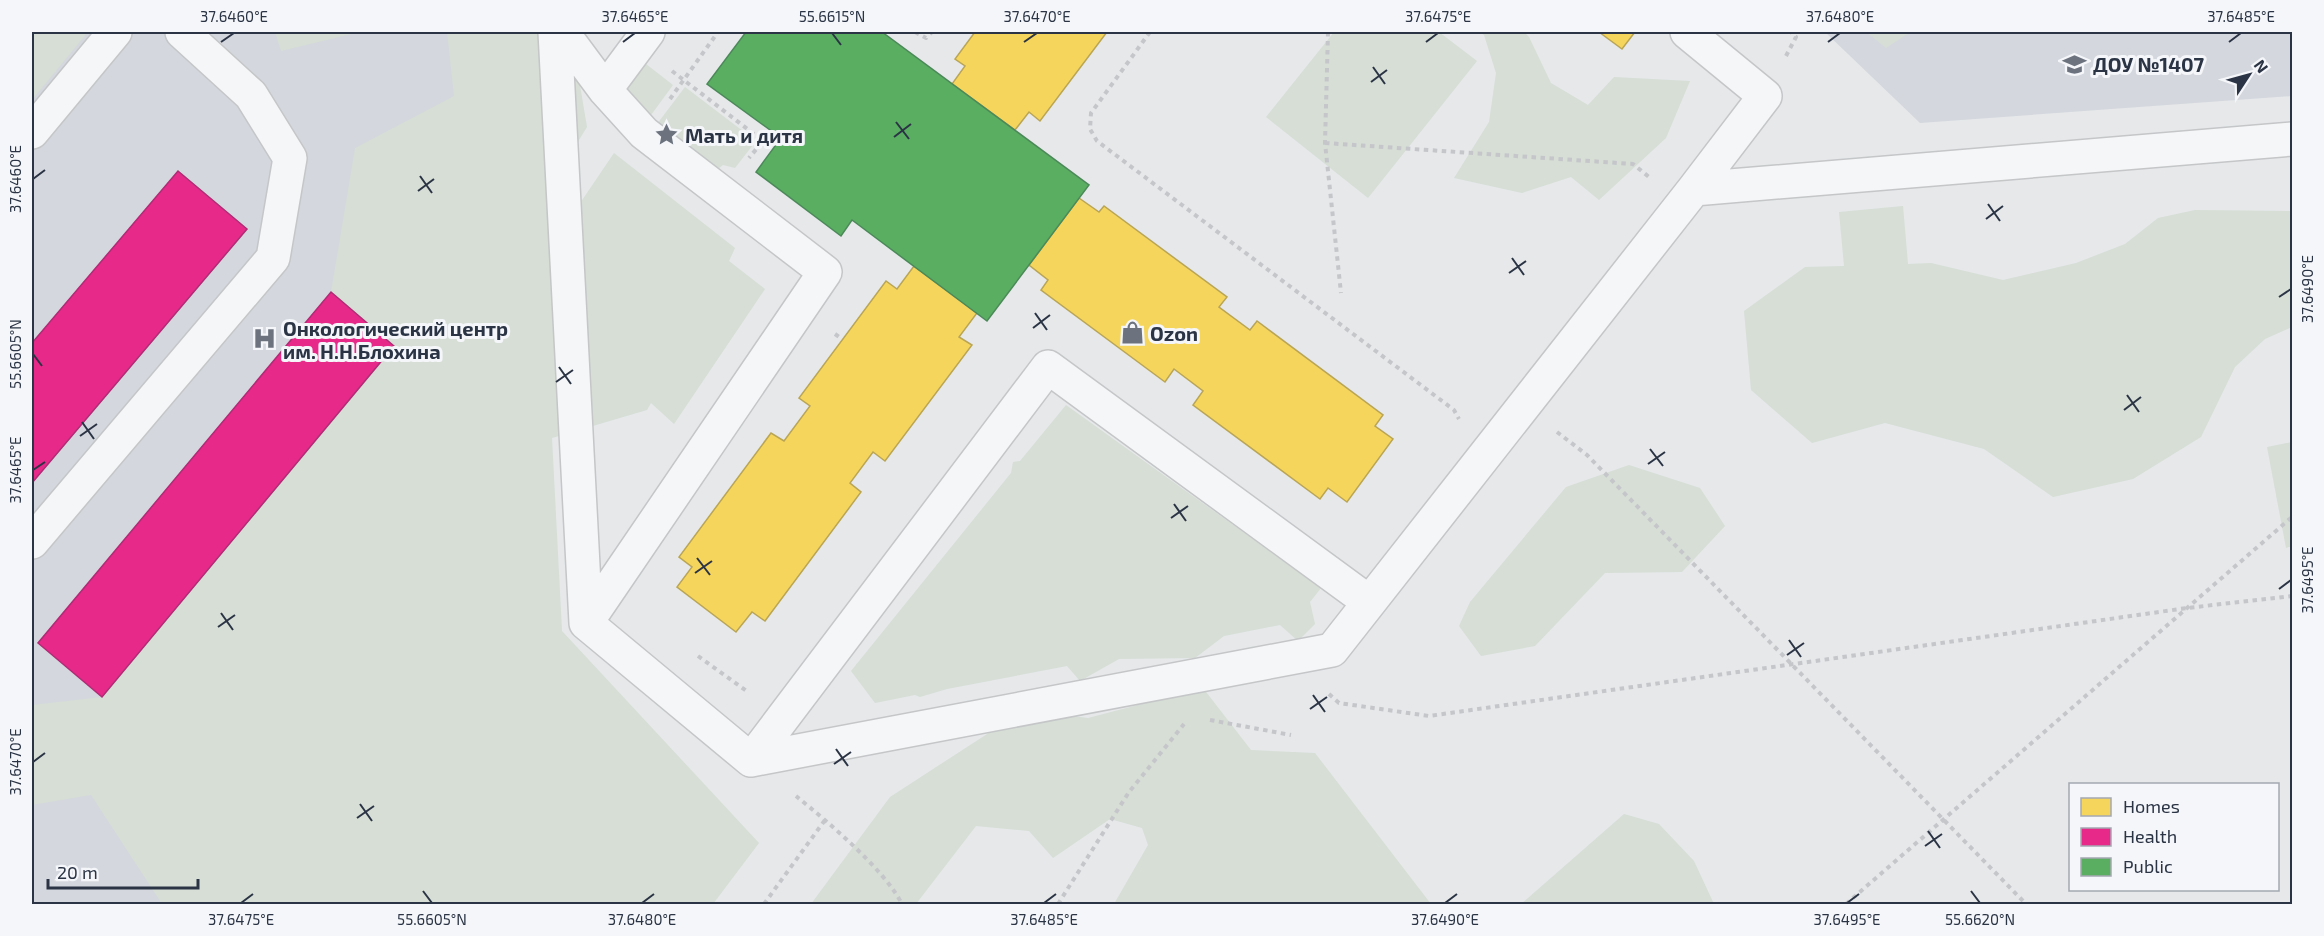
<svg xmlns="http://www.w3.org/2000/svg" width="2324" height="936" font-family="'Exo 2',sans-serif">
<rect width="100%" height="100%" fill="#e6e8ea"/>
<path fill="#d4d7dd" d="M32,32H477L521,645L713,904H32Z
M1825,32H2292V96L1920,123Z"/>
<path fill="#d6ded6" d="M32,32H88L32,100Z
M275,32H360L281,51Z
M447,32H571L587,127L548,190L570,218L614,153L735,248L729,261L765,289L674,424L651,403L647,410L552,438L562,631L759,843L713,904H162L91,795L32,805V705L102,697L394,346L331,292L355,148L454,96Z
M1334,32H1439L1477,61L1368,198L1266,117Z
M1480,32H1524L1529,37L1551,83L1588,105L1614,77L1690,81L1666,138L1599,200L1571,177L1522,193L1454,178L1489,122L1496,73L1484,35Z
M1866,32H1911L1886,48Z
M637,57L673,85L643,126L613,87Z
M685,87L756,141L735,168L723,165L713,173L654,128Z
M1903,206L1908,264L1931,263L2003,280L2076,263L2125,244L2158,218L2195,210L2292,211V327L2265,339L2235,367L2201,437L2133,479L2053,497L1984,449L1885,423L1812,443L1751,390L1744,311L1805,267L1844,266L1839,212Z
M1066,405L1321,588L1310,602L1315,624L1298,641L1280,625L1224,636L1195,658L1119,659L1080,681L1067,666L947,689L920,697L915,695L875,703L851,671L1011,473L1013,462L1020,461Z
M2292,442V546L2286,548L2267,447Z
M1629,465L1700,488L1725,526L1682,572L1605,573L1535,646L1481,656L1459,626L1470,602L1566,487Z
M1203,688L1251,750L1315,753L1431,904H1114L1148,845L1142,828L1110,819L1053,858L1029,831L976,826L916,904H811L890,797L1024,710L1088,718Z
M1624,814L1659,824L1694,861L1714,904H1521Z"/>
<path fill="#f6d55c" stroke="#b9a555" stroke-width="1.5" d="M975,32H1107L1040,121L1029,112L1015,130L952,84L965,66L955,59Z
M1599,32H1635L1622,49Z
M1079,198L1099,212L1104,206L1227,297L1219,307L1250,330L1257,321L1383,415L1375,426L1393,439L1347,502L1328,488L1320,499L1193,405L1203,391L1174,369L1165,382L1041,290L1048,280L1029,265Z
M914,266L977,313L959,337L972,345L885,461L873,452L850,483L861,492L765,621L752,612L736,632L677,587L692,567L679,557L771,433L784,441L810,406L799,398L886,281L897,289Z"/>
<path fill="#e7298a" stroke="#af2c75" stroke-width="1.5" d="M178,171L247,229L32,483V343Z
M331,292L394,346L102,697L38,643Z"/>
<path fill="#5aae61" stroke="#4c8959" stroke-width="1.5" d="M746,32H882L1089,185L987,321L852,220L841,236L756,172L781,138L707,84Z"/>
<g fill="none" stroke-linecap="round" stroke-linejoin="round">
<defs>
<path id="minor" d="M555,32L586,623L751,760L1332,650L1694,189L1765,96L1687,32
M562,32L605,90L644,133L825,272L586,623
M605,90L648,32
M32,132L115,32
M1694,189L2292,139
M32,542L273,258L290,158L251,95L182,32
M751,760L1048,367L1369,602"/>
</defs>
<use href="#minor" stroke="#c4c6c8" stroke-width="36"/>
<path stroke="#c5c6ca" stroke-width="4" stroke-dasharray="4.5 4.5" stroke-linecap="butt" d="M915,32L926,38L932,32
M1150,32L1091,113L1090,129L1097,141L1454,410L1459,419
M1328,32L1325,143L1341,293
M1786,56L1796,37L1791,32
M672,71L763,141L749,158
M670,99L718,32
M763,141L781,138
M1325,143L1633,164L1649,177
M835,334L842,339
M1557,432L1587,455L2026,904
M698,656L748,692
M1329,694L1339,703L1429,716L2187,608L2292,596
M1210,720L1291,735
M796,796C828,822 884,869 902,904
M764,904L825,820
M1058,904L1129,792L1184,724
M1846,904L2292,517"/>
<use href="#minor" stroke="#f5f6f7" stroke-width="33"/>
</g>
<path fill="none" stroke="#2b3445" stroke-width="2" d="M832,33L841,45M221,42L234,33M623,42L635,33M1024,42L1037,33M1426,42L1438,33M1828,42L1840,33M2229,42L2241,33M1373,67L1385,84M1371,82L1387,70M896,122L909,139M894,137L911,124M420,176L432,193M33,179L45,170M418,191L434,179M1988,204L2000,221M1986,219L2003,206M1512,258L1524,275M1509,273L1526,261M2279,297L2291,289M1035,313L1047,330M1033,328L1050,315M33,354L42,366M559,367L571,384M556,382L573,370M2127,395L2139,412M2124,410L2141,397M82,422L94,439M80,436L97,424M1650,449L1663,466M1648,464L1665,452M33,470L45,462M1174,504L1186,521M1171,518L1188,506M697,558L710,575M695,573L712,561M2279,589L2291,580M221,613L233,630M218,627L235,615M1789,640L1801,657M1787,655L1804,643M1313,695L1325,712M1310,709L1327,697M836,749L848,766M33,762L45,753M834,764L851,752M360,804L372,821M357,818L374,806M1928,831L1940,848M1925,846L1942,834M423,891L432,903M1971,891L1980,903M241,903L253,894M642,903L654,894M1044,903L1056,894M1445,903L1457,894M1847,903L1859,894"/>
<defs>
<symbol id="school-bare" viewBox="-9 -9 18 18"><path d="M0-5L7-2L0 1L-7-2ZM-4 1L0 2.5L4 1V4Q0 6-4 4Z" fill="#6c737f" stroke="#f4f6f9" stroke-width="2.5" paint-order="stroke"/></symbol>
<symbol id="sight-bare" viewBox="-9 -9 18 18"><path d="M0-6L1.8-2.2L6-1.7L2.9 1.2L3.7 5.4L0 3.3L-3.7 5.4L-2.9 1.2L-6-1.7L-1.8-2.2Z" fill="#6c737f" stroke="#f4f6f9" stroke-width="2.5" paint-order="stroke"/></symbol>
<symbol id="shop-bare" viewBox="-9 -9 18 18"><path d="M-5-2.5h2.3a2.7 3.5 0 0 1 5.4 0H5L5.5 6h-11ZM-1.5-2.5h3a1.5 2.3 0 0 0-3 0Z" fill="#6c737f" stroke="#f4f6f9" stroke-width="2.5" paint-order="stroke"/></symbol>
<symbol id="hospital-bare" viewBox="-9 -9 18 18"><path d="M-5-5h3v3.5h4V-5h3V5h-3V1.5h-4V5h-3Z" fill="#6c737f" stroke="#f4f6f9" stroke-width="2.5" paint-order="stroke"/></symbol>
</defs>
<g fill-rule="evenodd">
<use href="#school-bare" x="2058" y="48" width="33" height="33"/>
<use href="#sight-bare" x="650" y="118" width="33" height="33"/>
<use href="#shop-bare" x="1116" y="316" width="33" height="33"/>
<use href="#hospital-bare" x="248" y="322" width="33" height="33"/>
</g>
<g text-anchor="middle" dominant-baseline="central" stroke-width="6" stroke-linejoin="round" paint-order="stroke">
<g font-size="20" font-weight="bold" fill="#2b3445" stroke="#f4f6f9" text-anchor="start">
<text x="2093" y="64">ДОУ №1407</text>
<text x="685" y="135">Мать и дитя</text>
<text x="283" y="328">Онкологический центр<tspan x="283" dy="23">им. Н.Н.Блохина</tspan></text>
<text x="1150" y="333">Ozon</text>
</g>
</g>
<rect width="2324" height="936" fill="none" stroke="#f4f6f9" stroke-width="66"/>
<rect x="2069" y="783" width="210" height="108" fill="#f4f6f9" stroke="#a4a8b1" stroke-width="1.5"/>
<rect x="2081" y="798" width="30" height="18" fill="#f6d55c" stroke="#a4a8b1" stroke-width="1.5"/>
<text x="2123" y="813" font-size="18" fill="#2b3445">Homes</text>
<rect x="2081" y="828" width="30" height="18" fill="#e7298a" stroke="#a4a8b1" stroke-width="1.5"/>
<text x="2123" y="843" font-size="18" fill="#2b3445">Health</text>
<rect x="2081" y="858" width="30" height="18" fill="#5aae61" stroke="#a4a8b1" stroke-width="1.5"/>
<text x="2123" y="873" font-size="18" fill="#2b3445">Public</text>
<g transform="translate(2249 75) rotate(54)" stroke="#f4f6f9" stroke-width="4.5" paint-order="stroke">
<path d="M0-4.5L10 22L0 15L-10 22Z" fill="#2b3445"/>
<text y="-9" font-size="16" font-weight="bold" text-anchor="middle" fill="#2b3445">N</text>
</g>
<path d="M48 879v9h150v-9" fill="none" stroke="#2b3445" stroke-width="3"/>
<text x="57" y="879" font-size="18" fill="#2b3445" stroke="#f4f6f9" stroke-width="4.5" paint-order="stroke">20 m</text>
<rect x="33" y="33" width="2258" height="870" fill="none" stroke="#2b3445" stroke-width="2"/>
<g font-size="15" text-anchor="middle" fill="#2b3445">
<text x="234" y="22">37.6460°E</text>
<text x="635" y="22">37.6465°E</text>
<text x="832" y="22">55.6615°N</text>
<text x="1037" y="22">37.6470°E</text>
<text x="1438" y="22">37.6475°E</text>
<text x="1840" y="22">37.6480°E</text>
<text x="2241" y="22">37.6485°E</text>
<text transform="translate(16 179) rotate(-90)" y="5">37.6460°E</text>
<text transform="translate(2308 289) rotate(-90)" y="5">37.6490°E</text>
<text transform="translate(16 354) rotate(-90)" y="5">55.6605°N</text>
<text transform="translate(16 470) rotate(-90)" y="5">37.6465°E</text>
<text transform="translate(2308 580) rotate(-90)" y="5">37.6495°E</text>
<text transform="translate(16 762) rotate(-90)" y="5">37.6470°E</text>
<text x="241" y="925">37.6475°E</text>
<text x="432" y="925">55.6605°N</text>
<text x="642" y="925">37.6480°E</text>
<text x="1044" y="925">37.6485°E</text>
<text x="1445" y="925">37.6490°E</text>
<text x="1847" y="925">37.6495°E</text>
<text x="1980" y="925">55.6620°N</text>
</g>
</svg>
